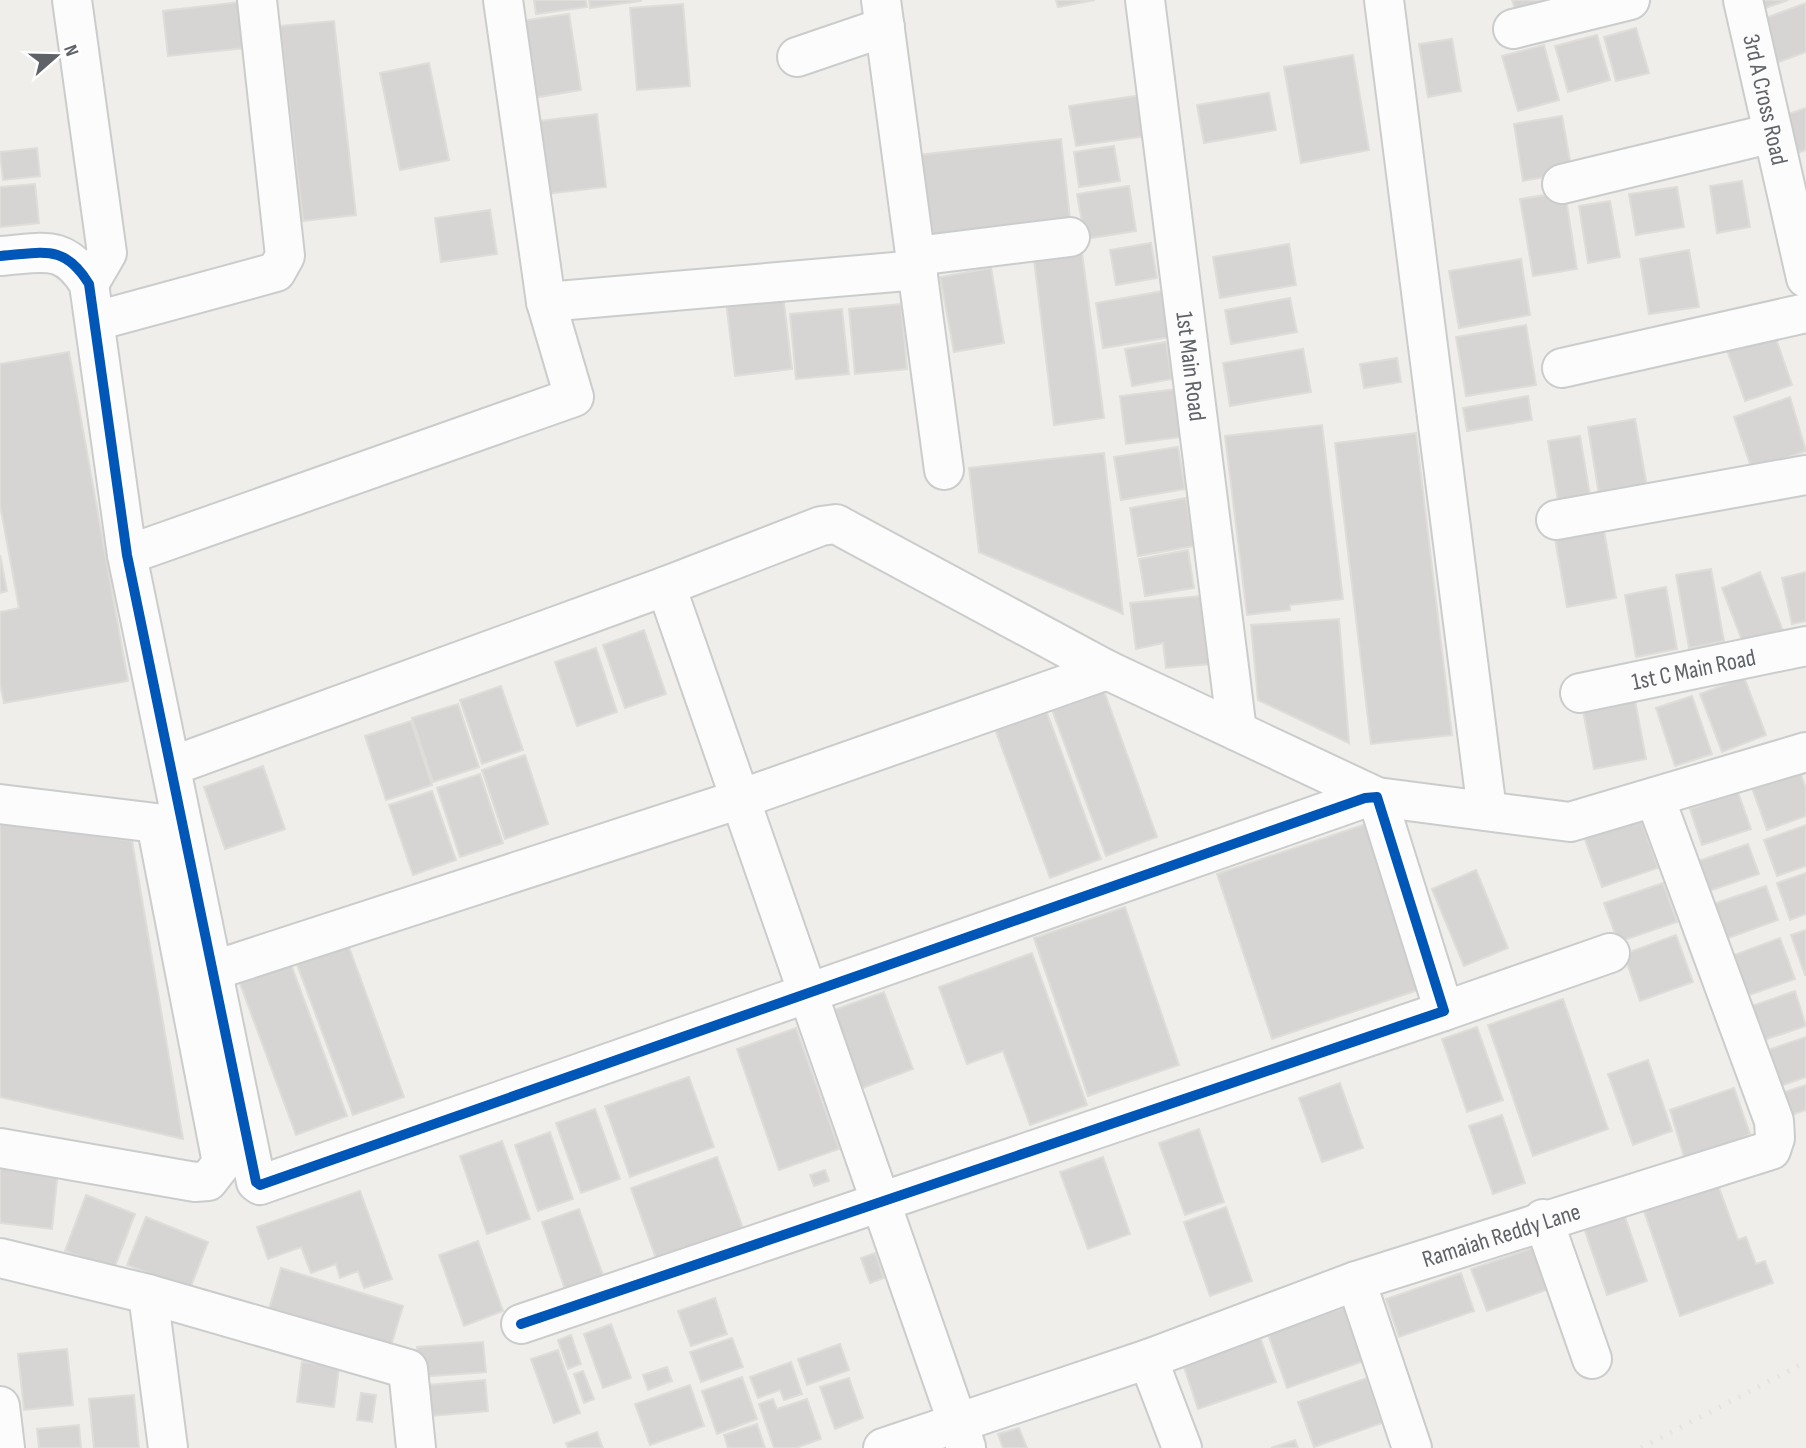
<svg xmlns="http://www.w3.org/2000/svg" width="1806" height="1448" font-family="'Sofia Sans Condensed',sans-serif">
<rect width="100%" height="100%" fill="#efeeea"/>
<path fill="#d6d5d3" stroke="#deddd9" stroke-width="2" d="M534,0H586L587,7L536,14Z
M589,0H641V1L590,8Z
M1056,0H1095L1058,7Z
M1512,0H1547L1515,9Z
M1756,0H1788L1760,10Z
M240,2L245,48L168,56L163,11Z
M1806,3V52L1770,65L1755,22Z
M683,4L690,86L637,90L630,8Z
M569,14L581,90L533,98L521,21Z
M334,21L356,215L303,221L280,26Z
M1636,28L1649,73L1616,81L1604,37Z
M1597,35L1610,80L1568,92L1555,46Z
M1452,39L1461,91L1428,97L1419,44Z
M1544,45L1559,100L1518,111L1502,56Z
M1353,55L1369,150L1301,163L1284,67Z
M429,63L449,160L400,170L380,73Z
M1269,93L1276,130L1204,143L1197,105Z
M1142,95L1148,136L1076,146L1069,106Z
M1806,108V150L1791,155L1777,118Z
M597,114L606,187L547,194L538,121Z
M1562,116L1572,172L1523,181L1514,124Z
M1061,139L1071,227L928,243L918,155Z
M1114,146L1120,181L1079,187L1074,152Z
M37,148L40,176L3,180L0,152Z
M1742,181L1750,227L1717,233L1710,186Z
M35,184L39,223L0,227V187Z
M1129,186L1136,231L1085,239L1077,194Z
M1677,187L1684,227L1636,235L1629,194Z
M1565,192L1577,269L1533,276L1520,199Z
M1610,201L1620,257L1588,263L1579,206Z
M490,210L497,254L441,262L435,218Z
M1151,243L1157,278L1116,285L1110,250Z
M1289,244L1296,285L1220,298L1213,257Z
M1081,245L1104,418L1054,425L1033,251Z
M1689,250L1699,307L1649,314L1640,259Z
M1521,259L1530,315L1459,328L1449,271Z
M991,268L1004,343L954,352L940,277Z
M1163,291L1171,337L1103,348L1096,303Z
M783,295L792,369L735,376L726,302Z
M1290,298L1297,332L1231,344L1225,310Z
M901,304L907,369L855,374L849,309Z
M842,309L849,374L796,379L790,314Z
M1526,325L1536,385L1466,396L1456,337Z
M1774,333L1792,385L1745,401L1727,350Z
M1166,342L1172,379L1132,386L1125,349Z
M1303,349L1311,392L1230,406L1223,363Z
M69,352L128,681L4,703L0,684V612L19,608L0,505V364Z
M1397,358L1401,382L1364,388L1360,364Z
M1176,389L1182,437L1126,444L1120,396Z
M1528,396L1532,420L1467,431L1463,408Z
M1790,397L1806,451L1752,470L1734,417Z
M1635,419L1648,492L1600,501L1588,427Z
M1322,425L1343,599L1290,605V610L1247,615L1225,436Z
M1416,433L1452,735L1371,744L1335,443Z
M1580,436L1591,501L1559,507L1548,441Z
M1178,447L1185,489L1121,500L1114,457Z
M1104,453L1123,614L979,552L969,468Z
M1186,498L1194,546L1138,556L1130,508Z
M1603,525L1616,598L1567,607L1554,533Z
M1188,550L1194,588L1145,596L1139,559Z
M0,555L7,591L0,593Z
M1711,569L1724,641L1689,648L1676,575Z
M1760,572L1785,636L1746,651L1722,588Z
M1806,572V621L1792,624L1782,578Z
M1666,587L1677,649L1636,657L1625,595Z
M1200,596L1210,664L1166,668L1163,643L1136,649L1130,603Z
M1339,619L1349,743L1258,700L1251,625Z
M644,630L666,694L625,708L603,645Z
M596,648L617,712L577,726L555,662Z
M1744,677L1766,735L1722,752L1700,694Z
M1100,680L1157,837L1106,856L1048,699Z
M501,686L523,750L482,764L460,700Z
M1634,695L1646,759L1594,769L1582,705Z
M1692,696L1712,754L1675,766L1656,708Z
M1043,702L1101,859L1050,878L992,721Z
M458,704L479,767L433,782L412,718Z
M411,721L432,785L386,800L365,736Z
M525,755L548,824L505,839L482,770Z
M263,766L285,829L225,849L204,787Z
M1800,771L1806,789V816L1767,830L1752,788Z
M480,774L503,843L460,857L437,788Z
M432,791L456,860L413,875L389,805Z
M1738,792L1751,829L1702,845L1690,809Z
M1638,811L1658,868L1602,887L1582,831Z
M0,822L132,841L183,1139L0,1097Z
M1366,824L1421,989L1272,1039L1217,874Z
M1806,825V866L1777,876L1764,840Z
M1748,844L1759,874L1706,892L1695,862Z
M1476,870L1508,948L1464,966L1432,889Z
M1806,873V914L1790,920L1777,883Z
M1663,883L1677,922L1618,942L1604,903Z
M1766,886L1778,920L1720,941L1707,906Z
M1125,907L1179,1065L1088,1096L1034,938Z
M1806,930V975H1805L1791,935Z
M1676,935L1693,982L1640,1001L1624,954Z
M1780,938L1795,979L1741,998L1726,958Z
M346,939L404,1097L353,1115L295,959Z
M1032,953L1087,1105L1030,1125L1003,1051L967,1064L939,987Z
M289,959L347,1116L296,1135L238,978Z
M1795,991L1806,1026L1758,1042L1746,1008Z
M884,992L913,1069L860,1089L831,1011Z
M1563,999L1608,1129L1533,1156L1488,1025Z
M1477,1027L1503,1100L1467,1112L1442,1039Z
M796,1028L839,1149L779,1170L737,1049Z
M1806,1037V1077L1775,1088L1762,1052Z
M1648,1060L1672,1131L1633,1145L1608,1074Z
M689,1077L714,1147L630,1177L605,1106Z
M1340,1083L1363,1148L1322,1162L1299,1098Z
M1806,1085V1110L1786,1117L1778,1094Z
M1734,1088L1750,1134L1687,1167L1670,1110Z
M595,1109L620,1179L581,1193L556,1123Z
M1502,1115L1525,1183L1493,1194L1469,1126Z
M1199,1129L1224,1202L1185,1215L1159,1143Z
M550,1132L573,1199L538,1211L515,1145Z
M502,1141L530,1219L487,1234L460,1156Z
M717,1157L745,1234L658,1264L631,1188Z
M1103,1157L1130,1234L1088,1249L1060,1172Z
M0,1164L58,1171L52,1229L0,1223Z
M825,1170L829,1181L814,1186L810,1175Z
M1717,1182L1738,1240L1746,1237L1756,1264L1765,1261L1773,1283L1680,1316L1643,1208Z
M360,1191L392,1279L364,1288L358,1271L340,1278L336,1264L311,1273L301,1247L268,1259L257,1227Z
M86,1195L135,1214L114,1269L65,1251Z
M1226,1207L1252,1281L1210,1296L1184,1222Z
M579,1209L604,1278L566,1292L542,1222Z
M1623,1211L1647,1281L1607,1295L1583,1225Z
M146,1217L208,1242L190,1289L127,1265Z
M478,1241L503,1311L464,1326L439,1255Z
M1538,1246L1552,1288L1487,1311L1471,1269Z
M875,1253L884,1278L870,1283L861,1258Z
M281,1268L403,1306L391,1346L269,1309Z
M1461,1273L1474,1311L1399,1337L1386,1299Z
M715,1298L727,1334L691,1346L678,1311Z
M1346,1307L1364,1361L1287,1388L1268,1334Z
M611,1324L631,1378L603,1388L584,1334Z
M571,1335L581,1364L568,1369L558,1340Z
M1260,1337L1276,1382L1198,1409L1183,1364Z
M732,1338L743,1367L701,1382L690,1352Z
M483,1342L486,1372L419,1377L417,1347Z
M840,1344L849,1370L807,1385L798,1359Z
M67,1349L73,1405L24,1410L18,1354Z
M558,1350L580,1413L554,1423L531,1359Z
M302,1362L339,1367L334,1407L297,1402Z
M791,1362L802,1394L784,1400L780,1390L758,1398L750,1377Z
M667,1367L672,1381L648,1390L643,1375Z
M583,1371L594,1399L584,1403L574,1374Z
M742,1377L757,1419L717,1434L702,1391Z
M849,1378L863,1418L835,1429L820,1387Z
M1367,1378L1382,1423L1314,1447L1298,1402Z
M485,1380L488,1411L431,1416L428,1385Z
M690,1385L704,1426L650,1445L635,1404Z
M361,1393L376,1395L372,1422L357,1420Z
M134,1395L139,1448H94L89,1399Z
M773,1399L777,1409L807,1399L821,1439L796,1448H774L759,1404Z
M757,1424L765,1448H728L724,1435Z
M79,1425L81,1448H39L37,1429Z
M1019,1428L1027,1448H1003L998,1434Z
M597,1432L603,1448H568L566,1443Z
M1295,1440L1298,1448H1271Z"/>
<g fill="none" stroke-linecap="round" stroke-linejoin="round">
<defs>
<g id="minor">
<path d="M72,0L107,253L89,284"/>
<path d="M881,0L944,470"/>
<path id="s1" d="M1145,0L1237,731"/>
<path d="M1384,0L1487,811"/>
<path id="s2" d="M1743,0L1806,278"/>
<path d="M1513,29L1630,0"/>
<path d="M797,57L885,27"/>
<path d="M1562,184L1773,133"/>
<path d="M0,256C43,253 64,243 89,284L127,555L256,1182L260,1185L1365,798L1377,797L1444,1011L521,1324"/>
<path d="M916,256L1070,237"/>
<path d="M546,302L918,270"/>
<path d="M96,321L276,272L285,256L257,0"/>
<path d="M1562,368L1806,313"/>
<path d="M1556,520L1806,475"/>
<path d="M127,555L574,397L546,302L503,0"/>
<path d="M666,586L966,1447"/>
<path id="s3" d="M1580,693L1806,646"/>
<path d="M172,766L666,586L821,526L836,524L1107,670L1377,797L1570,822L1806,752"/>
<path d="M0,804L156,823L222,1163L208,1181L195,1182L0,1148"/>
<path d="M215,970L740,799L1107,670"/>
<path d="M1444,1011L1610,953"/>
<path d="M1543,1219L1592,1359"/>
<path d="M0,1258L148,1294"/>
<path d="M1356,1281L1412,1448"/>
<path d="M1148,1359L1182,1448"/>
<path d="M0,1406L5,1448"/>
<path d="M168,1448L148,1294L408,1369L416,1448"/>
<path id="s4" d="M883,1448L1148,1359L1356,1281L1771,1150L1775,1138L1774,1121L1655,798"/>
</g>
</defs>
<use href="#minor" stroke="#cbcccc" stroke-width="42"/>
<use href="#minor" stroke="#fdfcfc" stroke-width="38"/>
<path stroke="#e4e4e4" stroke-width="5" stroke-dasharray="2 9" stroke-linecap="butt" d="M1641,1448L1806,1362"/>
<defs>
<path id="cycleway" d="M0,256C43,253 64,243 89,284L127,555L256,1182L260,1185L1365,798L1377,797L1444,1011L521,1324"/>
</defs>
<use href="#cycleway" stroke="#fff" stroke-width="15"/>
<use href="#cycleway" stroke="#0057b8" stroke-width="10"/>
</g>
<g text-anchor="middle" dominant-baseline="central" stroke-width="5" stroke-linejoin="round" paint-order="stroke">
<g font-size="24" fill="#5f6368" stroke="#fff">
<text stroke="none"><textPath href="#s2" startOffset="102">3rd A Cross Road</textPath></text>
<text stroke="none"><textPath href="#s1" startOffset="369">1st Main Road</textPath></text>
<text stroke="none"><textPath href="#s3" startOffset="116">1st C Main Road</textPath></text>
<text stroke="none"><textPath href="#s4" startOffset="654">Ramaiah Reddy Lane</textPath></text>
</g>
</g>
<g transform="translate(56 56) rotate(70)" stroke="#ffffff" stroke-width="5" paint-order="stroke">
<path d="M0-5L12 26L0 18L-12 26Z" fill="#5f6368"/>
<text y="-10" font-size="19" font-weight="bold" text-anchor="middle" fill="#5f6368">N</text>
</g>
</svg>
